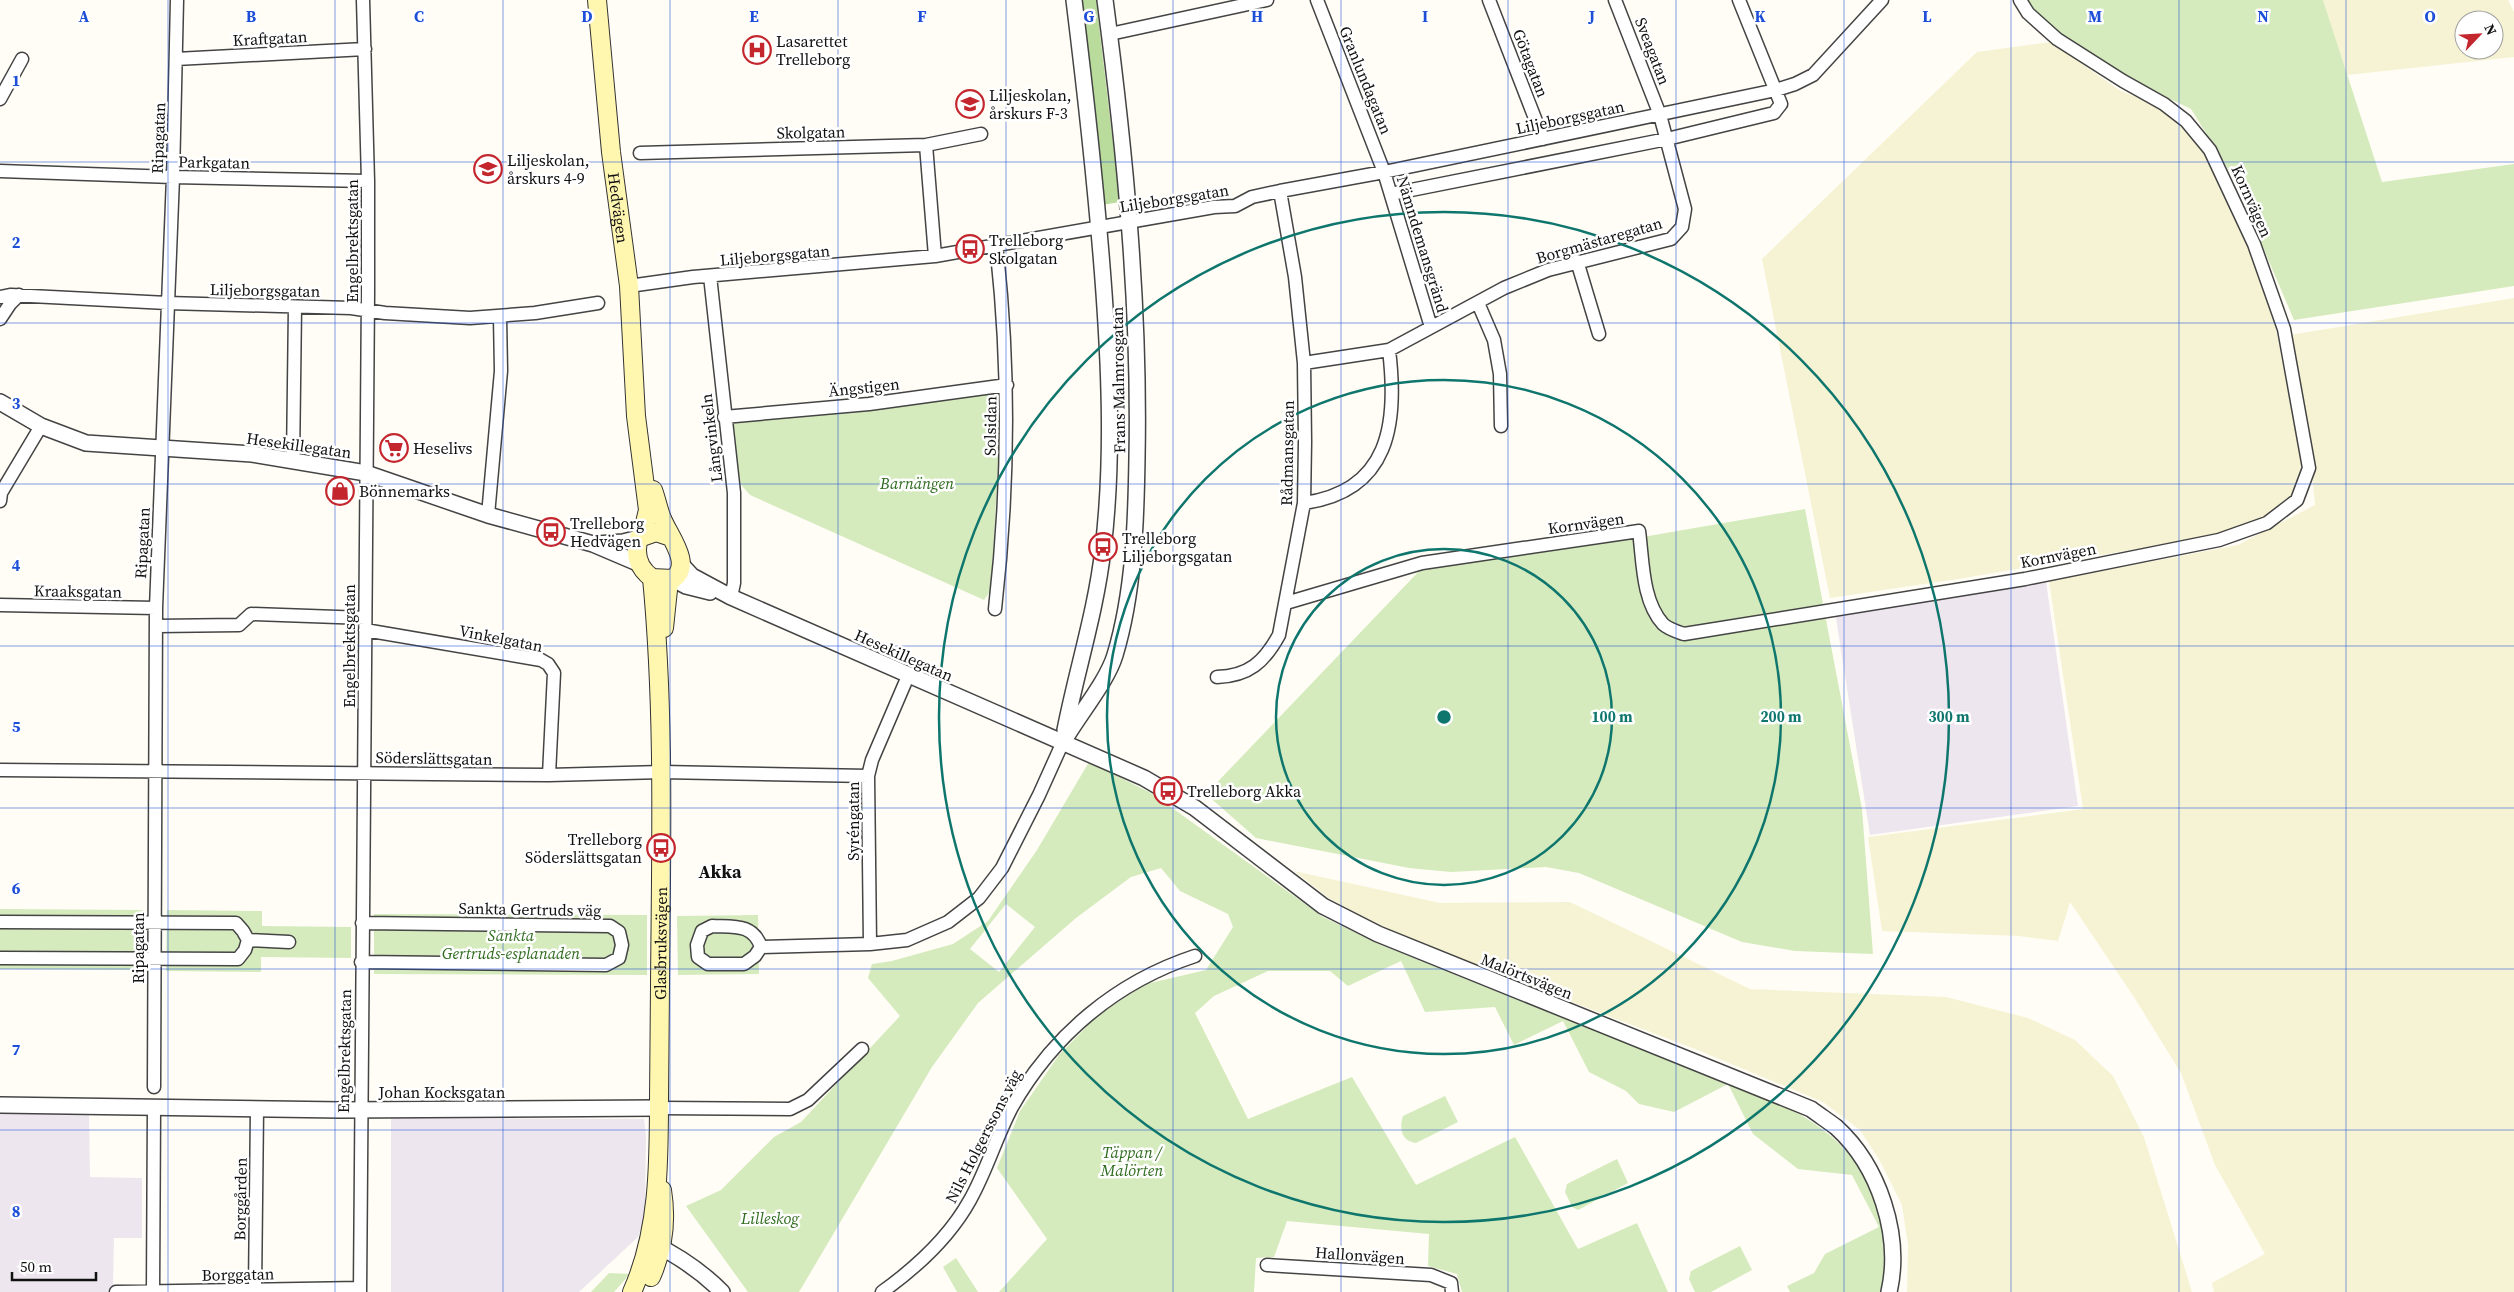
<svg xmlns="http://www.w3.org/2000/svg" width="2514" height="1292" font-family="'Source Serif 4',serif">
<rect width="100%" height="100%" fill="#fffdf5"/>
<path fill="#eee6ef" d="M2046,581L2078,806L1870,835L1835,612Z
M89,1112L90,1177L142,1178V1238H114L113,1284L143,1285V1292H0V1113Z
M391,1118L644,1119L646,1136L645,1216L638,1237L579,1292H391Z"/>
<path fill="#f6f3d4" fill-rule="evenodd" d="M2323,0H2508L2514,12V57L2347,75ZM2464,20H2494V50H2464Z
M2051,42L2119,90L2163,108L2186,127L2203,148L2244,229L2272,309L2302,461L2297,487L2284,505L2264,519L2203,538L1958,579L1830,598L1762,259L1977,52Z
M2514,298V1292H2214L2212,1283L2265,1254L2215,1165L2181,1073L2134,997L2070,902L2058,941L2019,936L1882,931L1868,837L2083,809L2049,581L2238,545L2315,505L2310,455L2290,335Z
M1294,871L1440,903L1570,902L1750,989L1946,997L2028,1018L2075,1040L2113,1076L2144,1137L2192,1292H1907L1908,1245L1902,1205L1880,1161L1860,1130L1823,1102L1700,1051L1402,937L1330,899Z"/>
<path fill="#d5ebbd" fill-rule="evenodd" d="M2025,0H2323L2382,182L2514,164V286L2294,320L2233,177L2191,109L2131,80L2058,32Z
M993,393L1002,397L991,590L984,600L750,495L736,479L730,427L735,422L864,411Z
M1805,509L1862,809L1873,954L1795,951L1742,942L1579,873L1546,867L1451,872L1409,868L1256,838L1206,794L1422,568L1637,538Z
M1089,762L1153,794L1323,917L1379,944C1475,983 1572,1022 1669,1060C1728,1083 1803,1103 1846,1151C1885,1194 1886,1237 1883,1292H1790L1787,1286L1814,1273L1825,1254L1879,1227L1852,1175L1798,1169L1753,1134L1728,1084L1674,1112L1639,1104L1626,1091L1589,1072L1563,1021L1514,1045L1495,1007L1425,1012L1401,961L1348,986L1330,971H1268L1214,996L1195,1013L1248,1119L1352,1077L1416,1185L1515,1137L1578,1249L1637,1223L1668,1292H1462L1457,1274L1428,1266L1429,1234L1287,1221L1274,1257L1256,1258L1254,1292H999L1047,1239L997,1168L1020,1111L1059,1055L1098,1015L1146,984L1206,970L1233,927L1228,914L1180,891L1161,868L1131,877L1076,918L978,1003L932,1067L799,1292H748L686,1206L721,1190L774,1137L801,1122L900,1016L868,978L872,964L892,961L953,944L988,921L1037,850ZM1006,904L1035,927L999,972L970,949Z
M0,909L144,910V970L0,969Z
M167,910L262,911V926L351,927V958L261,957V972L166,971Z
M374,914L647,915V975L374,974Z
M758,915L759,974L678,975L677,916Z
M1445,1096L1458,1122L1416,1143C1401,1141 1399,1128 1403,1116Z
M1617,1159L1628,1183L1578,1210L1572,1207L1565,1192L1567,1184Z
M1740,1246L1752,1270L1711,1292H1695L1689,1279L1691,1271Z
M956,1258L978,1292H957L943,1267Z
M609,1273L630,1274L614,1292H591Z"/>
<path fill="#b9dc9c" d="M1079,0H1096L1120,202L1102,205Z"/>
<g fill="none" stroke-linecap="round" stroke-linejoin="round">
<defs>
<path id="minor" d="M1317,0L1384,172L1431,327
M1489,0L1543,139
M1110,34L1267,0
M176,59L365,49
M0,99L22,59
M926,145L935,256
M640,153L926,145L981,134
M0,171L173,177L368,181
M1391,194L1667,139L1774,113L1781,104L1739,0
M1577,261L1599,334
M710,276L734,493V583L731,597
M629,286L693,277L935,256L1214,207L1235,206L1252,197L1280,191L1384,172L1776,90L1795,84L1813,75L1882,0
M0,297L11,295L167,303L351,308L385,313L470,318L535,313L598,303
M1478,303L1494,340L1500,374L1501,426
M0,319L10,304L19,295
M1304,363L1389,350L1504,288L1548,270L1671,239L1682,227L1685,209L1660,115L1615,0
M724,417L869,404L1007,385
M293,461L295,307
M0,501L1,493L41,426
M1304,503C1390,491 1398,423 1389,350
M488,515L501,371L500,317
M1286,603L1422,563L1639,531C1643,561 1642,601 1663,624C1668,629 1678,632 1684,634L2025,579L2219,540L2267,523L2297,500L2309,468L2284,329L2254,244L2210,150L2186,121L2164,104L2123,81L2057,39L2028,13L2020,0
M0,605L156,608
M995,609C1009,487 1010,366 996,244
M156,626L239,625L251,614L365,618
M365,630L541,660L548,664L554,673L549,775
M1217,677C1249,676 1264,662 1279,635L1304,503L1305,442L1304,363L1295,277L1280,191
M0,770L549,775L662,772L868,776
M0,922L236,923L243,931L248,940L245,950L238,959L0,958
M712,926C733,927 753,923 761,947L755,956L744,964H708L698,957L697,945L702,931Z
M248,940L289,942
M870,944L868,776L872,760L908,676
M761,947L870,944L907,940L948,922L979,898L1002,868L1039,795L1062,744
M361,962L606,965L619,958L622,945L619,932L610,926L362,923
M154,1087L156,608L173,177L177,0
M659,1108L790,1109L808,1100L862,1049
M1267,1265L1431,1275L1451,1283L1452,1292
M255,1290L257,1109
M116,1292L360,1288
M153,1292L154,1108
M360,1292L368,293V181L363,0
M882,1292C917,1267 949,1238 970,1200C987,1170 996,1137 1012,1107C1053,1035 1116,982 1195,956"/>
<path id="tertiary" d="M0,402L41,426L86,443L252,454L366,473L488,515L593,544L640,564
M597,544L623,542L639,538
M681,564L692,576L731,597L1144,778L1195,808L1323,906L1378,934L1811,1109C1819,1115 1828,1121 1836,1127C1879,1166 1902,1235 1889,1292
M673,579L686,586L710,592
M1065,730C1077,669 1096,611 1103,549C1113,465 1110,378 1104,293C1097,195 1086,97 1074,0
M1062,744C1077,717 1107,682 1115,655C1134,592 1136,522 1137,458C1140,305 1125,151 1105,0
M0,1105L341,1110L659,1108
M652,1243C679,1256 701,1271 722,1292"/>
<g id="secondary">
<path id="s1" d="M597,0L611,152L629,286L636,416L648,510L642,535"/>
<path d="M653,490C656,498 658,508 661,516C667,534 694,564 673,579L652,578C638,568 634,554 639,538L656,532L671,537"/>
<path d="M664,628L669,580"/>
<path d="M651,1277C664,1248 667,1221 662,1190"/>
<path id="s2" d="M632,1292C659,1232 659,1164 659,1099C659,1062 660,1024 660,986C661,850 665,714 652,578"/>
</g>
</defs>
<use href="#minor" stroke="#444" stroke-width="15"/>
<use href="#tertiary" stroke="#444" stroke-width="18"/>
<use href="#secondary" stroke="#333" stroke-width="20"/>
<use href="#minor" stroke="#fff" stroke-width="12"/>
<use href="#tertiary" stroke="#fff" stroke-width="15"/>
<use href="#secondary" stroke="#fff6b0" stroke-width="18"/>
</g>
<path fill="none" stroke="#1d4ed8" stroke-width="1" stroke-opacity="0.55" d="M168,0V1292M335,0V1292M503,0V1292M670,0V1292M838,0V1292M1006,0V1292M1173,0V1292M1341,0V1292M1508,0V1292M1676,0V1292M1844,0V1292M2011,0V1292M2179,0V1292M2346,0V1292M0,162H2514M0,323H2514M0,484H2514M0,646H2514M0,808H2514M0,969H2514M0,1130H2514"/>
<g fill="none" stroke="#0f766e" stroke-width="2.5">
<circle cx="1444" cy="717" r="168"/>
<circle cx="1444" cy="717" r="337"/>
<circle cx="1444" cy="717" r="505"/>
</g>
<defs>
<symbol id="hospital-ring" viewBox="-11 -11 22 22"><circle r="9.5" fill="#fff" stroke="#c4262e" stroke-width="1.5"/><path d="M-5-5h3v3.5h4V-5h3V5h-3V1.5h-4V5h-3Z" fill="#c4262e"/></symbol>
<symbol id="school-ring" viewBox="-11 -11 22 22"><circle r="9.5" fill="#fff" stroke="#c4262e" stroke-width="1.5"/><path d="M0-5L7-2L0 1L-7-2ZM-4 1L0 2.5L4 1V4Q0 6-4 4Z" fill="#c4262e"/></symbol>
<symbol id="bus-ring" viewBox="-11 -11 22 22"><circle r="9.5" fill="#fff" stroke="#c4262e" stroke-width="1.5"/><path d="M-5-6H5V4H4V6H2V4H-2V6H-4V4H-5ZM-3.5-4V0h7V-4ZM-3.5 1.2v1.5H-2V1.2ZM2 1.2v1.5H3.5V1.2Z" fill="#c4262e"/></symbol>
<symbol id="supermarket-ring" viewBox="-11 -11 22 22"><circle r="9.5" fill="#fff" stroke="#c4262e" stroke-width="1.5"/><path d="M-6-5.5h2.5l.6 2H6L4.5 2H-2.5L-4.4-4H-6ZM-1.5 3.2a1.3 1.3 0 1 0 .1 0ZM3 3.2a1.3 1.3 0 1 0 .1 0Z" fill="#c4262e"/></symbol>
<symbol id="shop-ring" viewBox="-11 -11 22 22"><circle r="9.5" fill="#fff" stroke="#c4262e" stroke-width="1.5"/><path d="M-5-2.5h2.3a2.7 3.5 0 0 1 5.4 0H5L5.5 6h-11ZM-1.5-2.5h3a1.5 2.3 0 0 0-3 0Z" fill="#c4262e"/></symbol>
</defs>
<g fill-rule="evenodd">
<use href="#hospital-ring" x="741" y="34" width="32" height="32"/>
<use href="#school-ring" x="954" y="88" width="32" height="32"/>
<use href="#school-ring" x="472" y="153" width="32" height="32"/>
<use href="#bus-ring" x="954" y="233" width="32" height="32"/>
<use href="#supermarket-ring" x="378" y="432" width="32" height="32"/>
<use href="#shop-ring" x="324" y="475" width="32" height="32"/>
<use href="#bus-ring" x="535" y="516" width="32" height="32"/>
<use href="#bus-ring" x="1087" y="531" width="32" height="32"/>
<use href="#bus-ring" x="1152" y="775" width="32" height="32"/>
<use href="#bus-ring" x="645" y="832" width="32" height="32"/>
</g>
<g text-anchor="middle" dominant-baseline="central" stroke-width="5" stroke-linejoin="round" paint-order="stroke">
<g font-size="16" fill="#111" stroke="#fff">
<text transform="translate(270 38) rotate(-3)">Kraftgatan</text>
<text transform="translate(1653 51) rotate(69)">Sveagatan</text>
<text transform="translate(1531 63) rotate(69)">Götagatan</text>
<text transform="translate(1366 80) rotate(68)">Granlundagatan</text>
<text transform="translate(1570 117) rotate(-12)">Liljeborgsgatan</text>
<text transform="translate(811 132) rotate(-1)">Skolgatan</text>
<text transform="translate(158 138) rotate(-88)">Ripagatan</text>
<text transform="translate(214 162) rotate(1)">Parkgatan</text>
<text transform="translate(1174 198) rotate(-9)">Liljeborgsgatan</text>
<text transform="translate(2252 201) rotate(66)">Kornvägen</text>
<text stroke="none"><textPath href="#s1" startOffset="209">Hedvägen</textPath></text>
<text transform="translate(1599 240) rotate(-16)">Borgmästaregatan</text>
<text transform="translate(352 241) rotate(-90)">Engelbrektsgatan</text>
<text transform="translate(1423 244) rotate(73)">Nämndemansgränd</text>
<text transform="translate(775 255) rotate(-5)">Liljeborgsgatan</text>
<text transform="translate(265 290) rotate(1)">Liljeborgsgatan</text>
<text transform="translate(1118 380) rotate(-91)">Frans Malmrosgatan</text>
<text transform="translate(864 387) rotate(-6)">Ängstigen</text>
<text transform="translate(990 426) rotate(-89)">Solsidan</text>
<text transform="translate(711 438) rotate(-97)">Långvinkeln</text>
<text transform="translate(299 445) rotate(8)">Hesekillegatan</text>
<text transform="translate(1287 453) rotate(-89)">Rådmansgatan</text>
<text transform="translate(1586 523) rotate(-8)">Kornvägen</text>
<text transform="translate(142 543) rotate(-87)">Ripagatan</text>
<text transform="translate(2058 555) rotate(-11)">Kornvägen</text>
<text transform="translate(78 591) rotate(1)">Kraaksgatan</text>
<text transform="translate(501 638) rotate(11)">Vinkelgatan</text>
<text transform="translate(349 646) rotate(-90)">Engelbrektsgatan</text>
<text transform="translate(904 655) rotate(24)">Hesekillegatan</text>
<text transform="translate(434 758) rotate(1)">Söderslättsgatan</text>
<text transform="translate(853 821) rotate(-90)">Syréngatan</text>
<text transform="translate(530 909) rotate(1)">Sankta Gertruds väg</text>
<text stroke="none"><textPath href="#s2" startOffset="352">Glasbruksvägen</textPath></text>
<text transform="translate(138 948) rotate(-90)">Ripagatan</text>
<text transform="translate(1527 976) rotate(22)">Malörtsvägen</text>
<text transform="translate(344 1051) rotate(-89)">Engelbrektsgatan</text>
<text x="442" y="1092">Johan Kocksgatan</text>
<text transform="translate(983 1136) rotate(-63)">Nils Holgerssons väg</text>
<text transform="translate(240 1199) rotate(-89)">Borggården</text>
<text transform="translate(1360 1255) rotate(4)">Hallonvägen</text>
<text transform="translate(238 1274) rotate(-1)">Borggatan</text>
</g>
<g font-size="16" fill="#111" stroke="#fff" text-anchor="start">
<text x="776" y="41">Lasarettet<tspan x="776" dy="18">Trelleborg</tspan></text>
<text x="989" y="95">Liljeskolan,<tspan x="989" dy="18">årskurs F-3</tspan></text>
<text x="507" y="160">Liljeskolan,<tspan x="507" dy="18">årskurs 4-9</tspan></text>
<text x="989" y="240">Trelleborg<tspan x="989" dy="18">Skolgatan</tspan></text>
<text x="413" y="448">Heselivs</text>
<text x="359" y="491">Bönnemarks</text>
<text x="570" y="523">Trelleborg<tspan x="570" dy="18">Hedvägen</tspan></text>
<text x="1122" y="538">Trelleborg<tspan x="1122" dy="18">Liljeborgsgatan</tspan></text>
<text x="1187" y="791">Trelleborg Akka</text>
<text x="642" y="839" text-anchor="end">Trelleborg<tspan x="642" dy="18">Söderslättsgatan</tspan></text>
</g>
<g font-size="16" font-style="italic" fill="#2f6b1f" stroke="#fff">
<text x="917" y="483">Barnängen</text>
<text x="511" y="935">Sankta<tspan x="511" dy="18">Gertruds-esplanaden</tspan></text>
<text x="1132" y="1152">Täppan /<tspan x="1132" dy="18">Malörten</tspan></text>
<text x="770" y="1218">Lilleskog</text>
</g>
<g font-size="18" font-weight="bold" fill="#111" stroke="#fff">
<text x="720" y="871">Akka</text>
</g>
</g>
<g font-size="16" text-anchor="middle" font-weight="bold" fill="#1d4ed8" stroke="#fff" stroke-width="5" stroke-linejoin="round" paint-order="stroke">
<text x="84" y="22">A</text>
<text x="251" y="22">B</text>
<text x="419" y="22">C</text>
<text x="587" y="22">D</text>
<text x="754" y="22">E</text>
<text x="922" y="22">F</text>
<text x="1089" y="22">G</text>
<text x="1257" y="22">H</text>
<text x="1425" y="22">I</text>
<text x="1592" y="22">J</text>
<text x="1760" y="22">K</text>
<text x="1927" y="22">L</text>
<text x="2095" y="22">M</text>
<text x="2263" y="22">N</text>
<text x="2430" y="22">O</text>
<text x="16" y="86">1</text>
<text x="16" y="248">2</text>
<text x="16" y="409">3</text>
<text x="16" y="571">4</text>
<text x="16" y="732">5</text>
<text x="16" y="894">6</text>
<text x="16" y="1055">7</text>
<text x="16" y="1217">8</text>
</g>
<circle cx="1444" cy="717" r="8" fill="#0f766e" stroke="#fff" stroke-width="2.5"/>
<g font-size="15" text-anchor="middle" font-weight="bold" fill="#0f766e" stroke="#fff" stroke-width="5" stroke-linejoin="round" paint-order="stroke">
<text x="1612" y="722">100 m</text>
<text x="1781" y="722">200 m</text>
<text x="1949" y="722">300 m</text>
</g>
<g transform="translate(2479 35) rotate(65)"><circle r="24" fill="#ffffff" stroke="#a0a0a0"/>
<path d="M0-4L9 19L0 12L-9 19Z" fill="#c4262e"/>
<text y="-8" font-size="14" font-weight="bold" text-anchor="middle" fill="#111111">N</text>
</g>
<path d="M12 1272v8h84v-8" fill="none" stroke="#111111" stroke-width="2.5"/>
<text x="20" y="1272" font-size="15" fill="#111111" stroke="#ffffff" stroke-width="4" paint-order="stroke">50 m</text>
</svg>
